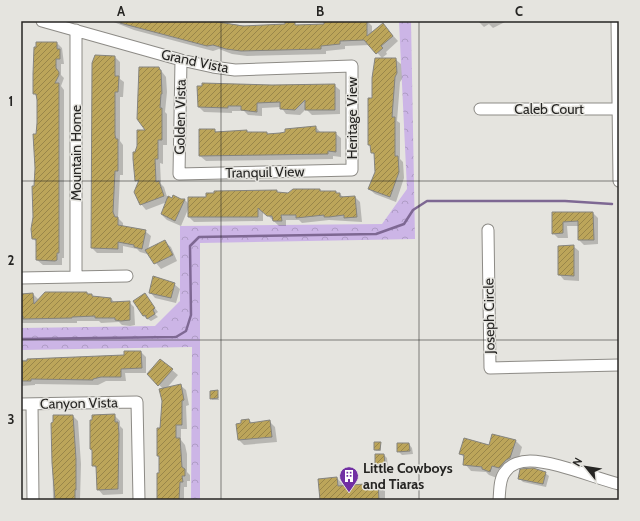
<svg xmlns="http://www.w3.org/2000/svg" width="640" height="521" font-family="Cabin,sans-serif">
<defs>
<pattern id="park-crowns" width="20" height="18" patternUnits="userSpaceOnUse"><rect width="20" height="18" fill="#ccb5e6"/><path d="M2 6a3 3 0 1 1 6 0M12 15a3 3 0 1 1 6 0" fill="none" stroke="#af9cc5"/></pattern>
<pattern id="building-hatch" width="6" height="6" patternUnits="userSpaceOnUse"><rect width="6" height="6" fill="#bca55a"/><path d="M-1 1l2-2M0 6l6-6M5 7l2-2" fill="none" stroke="#99864a"/></pattern>
</defs>
<rect width="100%" height="100%" fill="#e5e4df"/>
<path fill="url(#park-crowns)" d="M399,21H411L415,239L200,243V500H191L192,347L21,350V328L155,326L180,301V226L382,224L407,189Z"/>
<path fill="#0003" d="M111,21H207L257,27L294,23L297,26L325,25L344,21H367L372,26V34L388,30L398,41L386,52L387,54L382,58L370,45L345,46V49L326,51V54L247,56L232,54L219,49L213,51L134,30Z
M478,21H507L493,28L489,24L484,27Z
M57,43L62,48L64,64H61V75L64,78L61,86L64,90V258H62V265H43L37,260V242L33,239L38,123L37,97L34,93Z
M115,57L120,62V79L124,82L123,97H120V141L123,145V175H120L118,218L123,223V227L145,231L151,236L148,250L165,242L171,247L177,261L161,269L147,252V254L140,252L137,249L123,246V253H97L92,248Z
M395,59L401,64L402,79L400,82L397,121L400,123V159L403,162L404,178L396,202L375,194L369,189L376,172L375,156L372,152V147L369,145L373,99Z
M159,68L166,77L167,92L165,112L167,114V145H163V164L160,163L161,184L164,187L168,200H185L189,204L207,198L276,191L279,193L289,194L320,190L322,192L340,194L343,197H355L360,202L362,222L329,220L302,223L299,220H286V226H279L263,211V221L194,222L189,217V207L181,226L167,220L162,215L167,202L146,210L141,204L139,183L136,180V153L148,131Z
M334,85L340,90V114L312,115L306,109L300,115L286,114L281,107L262,108V116L248,115L244,111H232V113L204,112L199,107L272,86Z
M316,127L321,133H335L341,138V157L333,156V159L206,161L200,156L214,130L217,132L246,131L248,133H266L268,135Z
M553,213H593L598,218V244L584,245L579,240V226H567L568,238H558L553,233Z
M573,246L579,251V281L564,280L559,274Z
M174,284L180,289L176,303L155,298L150,292Z
M87,293L94,297L111,298L115,303L129,302L134,307L135,325L130,326L122,325L119,322L101,323L99,321H77V323H21V294H33L39,300Z
M145,295L158,312L155,314L158,317L151,321L143,316Z
M141,352L146,357V373H125L126,381H106L98,385L35,384V385L21,386V360L125,356Z
M160,360L178,375L166,389L180,385L186,390L189,405L186,406L187,429H181V440L185,445L187,454V472L190,475V481H187V487H184V500H160V458L158,456L163,389L149,374Z
M217,391L219,400H212L211,398Z
M114,415L120,421V426L123,429V494L103,495L98,489L97,469L93,465V421Z
M73,416L78,421L81,464L80,500H53L52,424Z
M249,420L253,424L269,421L275,427L277,442L244,445L239,440Z
M516,441L522,447L517,465L506,474L498,472L497,478L489,475L486,472L471,471L465,464V458L460,454Z
M380,443L381,451H376L375,450Z
M409,444L412,448L413,454L402,455L398,451Z
M384,455L387,458L388,468L380,469L376,465Z
M545,473L549,476L546,487L523,482L519,478Z
M337,478L344,486L378,484L385,491V500H321Z"/>
<g fill="none" stroke-linecap="round" stroke-linejoin="round">
<path stroke="#7e6893" stroke-width="2.5" d="M21,339L176,337L186,331L191,315L190,246L199,237L376,234L404,224L413,210L427,201H565L612,204"/>
</g>
<path fill="url(#building-hatch)" stroke="#85847f" d="M120,21H212L243,26L285,24V22H295V25L324,24V21H367V36L383,23L393,36L381,46L383,48L376,54L364,40L340,41V44L321,46V49L241,51L226,49L213,45L207,46L120,23Z
M36,42H57V49H60V59H56V68L59,72V75L55,83H59V253H57V260L55,261L36,260V239H32L31,229L33,217L32,186H34L35,168L33,134H36L37,123V100L36,94H33V74L34,47H36Z
M95,55L115,56V76H119L118,92H115V135L116,139H118V171H115L113,212L115,217H118V225L146,230L142,249L134,247V245L118,242V249L91,248L92,63Z
M375,58H396L397,73L395,77L392,117H395V156H398L399,172L390,197L368,189L375,172L374,153H371L370,145H368V98H372V78Z
M139,67H159L160,70H161L162,94H161L160,108H162V140H158V159H155L156,182L159,181L164,196L140,205L134,192L139,180L135,181L133,159V152H135L137,146V130H145L137,119Z
M202,83L272,85L335,84V110H305V100L295,110L280,109V102L257,103V112L241,110V106H228V108L198,107L197,86H202Z
M316,126V132H336V152L328,151V154L199,156V129H215V132L247,130V132H267V134L280,133L285,132V129Z
M293,189H320V191H336V193H340V197L355,196L357,217L344,218V215L329,217H324V215L296,218V215H281L282,221H273L272,216H267L258,208V217H188V197H206V193H214V191L277,190V192L288,193Z
M173,195L181,199H185L175,221L161,214L168,196L172,198Z
M552,212H593L594,240H578V221L563,222V233L552,234Z
M165,240L173,255L154,264L145,250Z
M574,245V276L558,275V246Z
M153,276L175,283L171,298L149,293Z
M45,292H87V294H92V296L111,298V302L130,301V320L121,321L115,320V318H95V316L72,317V318L23,319V316H21V294L33,293L34,304Z
M145,293L155,308L153,310L155,314L147,319L145,315L143,316L133,301Z
M124,351H141L142,368L121,369V377H101L93,379V380L31,379V381H22V361H27V359L124,355Z
M160,359L173,369L158,386L147,374Z
M181,384L184,400L182,401V425H176V438H180L182,467L185,469V476H182L183,482H180L179,500H157V473H159V456H157V428H160L162,401L159,389Z
M218,390V398L210,399V391Z
M115,414V422H118L119,434L118,489L97,490L96,466H92V450L90,449V420H92V415Z
M53,415H73L76,459V490H75V500H55L52,463L51,423L53,422Z
M249,419L250,423L270,420L272,437L238,440L236,424L241,423V420Z
M492,434L516,440L510,458L506,460L499,468L492,466L490,472L482,469V467L463,465L464,455L459,454L464,438L489,445Z
M374,442H381L380,450H374Z
M397,443H409L410,451L397,452Z
M375,454H384L385,465L375,466Z
M533,468L546,472L543,484L518,479L520,469Z
M337,477L338,486L378,483L379,500H320L318,479Z"/>
<g fill="none" stroke-linecap="round" stroke-linejoin="round">
<defs>
<path id="minor" d="M42,21L181,60L213,67L235,70L352,66V170L179,174L181,60
M617,21L619,181
M480,109H619
M488,230L490,368L619,365
M76,276V30
M21,278L127,276
M21,404L137,402L139,500
M32,404L33,500
M499,500C500,490 499,478 506,471C511,464 521,461 530,461C554,461 595,478 619,484"/>
</defs>
<use href="#minor" stroke="#8d8b86" stroke-width="13"/>
<use href="#minor" stroke="#fff" stroke-width="11"/>
</g>
<path fill="none" stroke="#262523" stroke-width="1" stroke-opacity="0.55" d="M221,21V500M419,21V500M21,181H619M21,340H619"/>
<defs>
<symbol id="building-pin" viewBox="-11 -11 22 30"><path d="M0 17L-7.5 6A9.5 9.5 0 1 1 7.5 6Z" fill="#712fa3" stroke="#e5e4df"/><path d="M-4-6H4V6H1V3H-1V6H-4ZM-2.5-4.3h1.7v1.8h-1.7ZM.8-4.3h1.7v1.8H.8ZM-2.5-1h1.7V.8h-1.7ZM.8-1h1.7V.8H.8Z" fill="#fff"/></symbol>
</defs>
<g fill-rule="evenodd">
<use href="#building-pin" x="338" y="465" width="22" height="30"/>
</g>
<g text-anchor="middle" dominant-baseline="central" stroke-width="3" stroke-linejoin="round" paint-order="stroke">
<g font-size="14" fill="#262523" stroke="#e5e4df">
<text transform="translate(195 61) rotate(12)">Grand Vista</text>
<text x="549" y="109">Caleb Court</text>
<text transform="translate(180 117) rotate(-89)">Golden Vista</text>
<text transform="translate(352 118) rotate(-90)">Heritage View</text>
<text transform="translate(76 153) rotate(-90)">Mountain Home</text>
<text transform="translate(265 172) rotate(-1)">Tranquil View</text>
<text transform="translate(489 316) rotate(-91)">Joseph Circle</text>
<text transform="translate(79 403) rotate(-1)">Canyon Vista</text>
</g>
<g font-size="14" font-weight="bold" fill="#262523" stroke="#e5e4df" text-anchor="start">
<text x="363" y="468">Little Cowboys<tspan x="363" dy="16">and Tiaras</tspan></text>
</g>
</g>
<rect width="640" height="521" fill="none" stroke="#e5e4df" stroke-width="44"/>
<g transform="translate(586 467) rotate(300)" stroke="#e5e4df" stroke-width="3" paint-order="stroke">
<path d="M0-3L7 15L0 10L-7 15Z" fill="#262523"/>
<text y="-6" font-size="11" font-weight="bold" text-anchor="middle" fill="#262523">N</text>
</g>
<rect x="22" y="22" width="596" height="477" fill="none" stroke="#262523" stroke-width="1.5"/>
<g font-size="13" text-anchor="middle" font-weight="bold" fill="#262523">
<text x="121" y="16">A</text>
<text x="320" y="16">B</text>
<text x="519" y="16">C</text>
<text x="11" y="106">1</text>
<text x="11" y="265">2</text>
<text x="11" y="424">3</text>
</g>
</svg>
